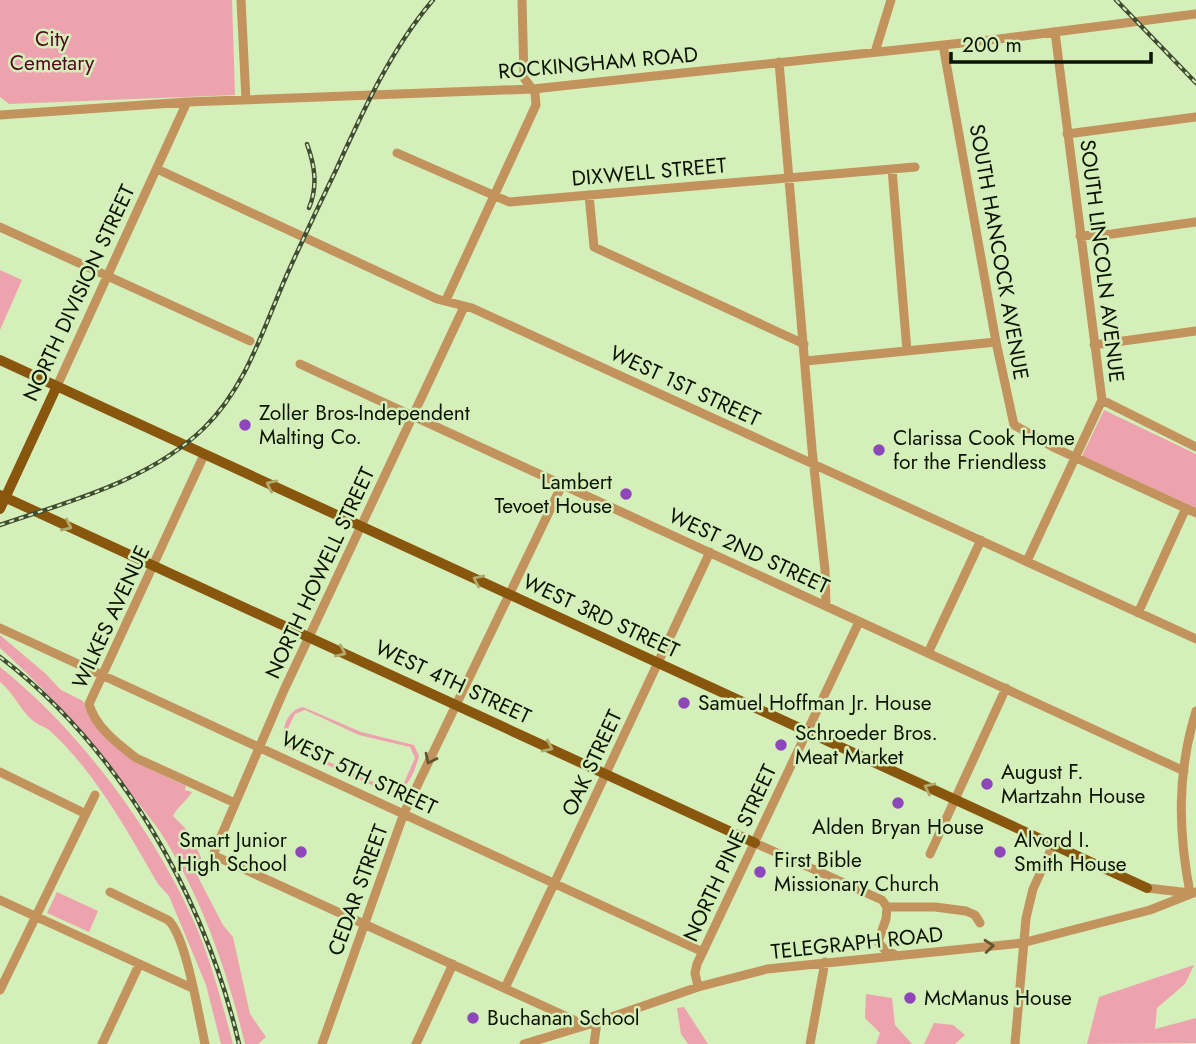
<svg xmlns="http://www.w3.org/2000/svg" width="1196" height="1044" font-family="Jost,sans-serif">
<rect width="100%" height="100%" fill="#d5efba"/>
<path fill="#eda3ae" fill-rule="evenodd" d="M0,0H232L235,95L9,104L0,97Z
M0,270L22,280L0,330Z
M1104,410L1196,454V508L1082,456Z
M0,635L46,674L61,690L83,701L89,715L150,769L186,786L185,790L192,792C187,801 177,807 173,816L190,833L203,862L199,879L223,925L233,937L250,1014L266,1037L258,1044H245C228,974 204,904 166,841C155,823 141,807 128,790C90,738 48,692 0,648Z
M0,667C81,731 158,836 198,931C213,968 223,1006 233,1044H221L206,985L169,896L158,884C128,832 94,770 49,730C43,726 36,724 31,719C19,708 13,692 0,682Z
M303,707L361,732L414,745L419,756C415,771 407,794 389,793L288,747L283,738C283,724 289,710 303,707ZM305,710L359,735L410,747L415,758L403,785L397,790L389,789L291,745C282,735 290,725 295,714Z
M57,892L98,911L89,932L47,913Z
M1194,965L1185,984L1157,1008L1155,1029L1196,1018V1043L1087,1044L1099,997Z
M866,994L892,998L895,1025L912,1044H876L880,1033L865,1018Z
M684,1007L708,1044H688L681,1034L677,1008Z
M934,1023L953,1025L965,1035L955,1044H924Z"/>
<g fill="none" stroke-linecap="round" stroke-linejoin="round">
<path stroke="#c2935d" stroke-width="9" d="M241,0L246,100
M943,45L996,342L1014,425L1055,448L1196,513
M875,52L891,0
M779,62L812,449L825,570L826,606
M0,115L187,102L533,89L999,39L1196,14
M1067,134L1196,117
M397,153L509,202L915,167
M157,169L437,299L472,308L1196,639
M892,169L907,351
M589,195L594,247L804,344
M0,227L250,341
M1080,236L1112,234L1196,222
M446,300L536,105L535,93L524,78L522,0
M464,307L284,690L213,855L574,1020L577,1027
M1094,345L1196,331
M806,361L996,342
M300,364L1184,771
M57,386L187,102
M1102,400L1196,447
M204,455L89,704C95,727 118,744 136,758L235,803
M1027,561L1102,400L1055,32
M1138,613L1186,508
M0,628L703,952
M928,653L981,540
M0,772L84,813
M755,843L882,900L887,907
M930,854L1006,688
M1147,888L1190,893
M110,892L168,920C186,935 199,1018 205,1044
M1190,893C1178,830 1177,773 1196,711
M0,900L192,988
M887,907H935L966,911L975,915L980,923
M887,907L886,919L878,942L886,951L894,954
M698,987L695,973L697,964L859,622
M505,988L710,552
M0,990L95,795
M102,1044L139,965
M322,1044L404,813L562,485
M416,1044L453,964
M524,1044L597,1022L698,987L767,969L1022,943L1150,910L1196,892
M594,1044L597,1022
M810,1044L825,962
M1015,1044L1026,918L1033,889L1053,845"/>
<path stroke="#88560c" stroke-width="10" d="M0,360L1147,888
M0,495L755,843
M0,509L57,386"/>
<defs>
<path id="rail" d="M1116,0L1196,83
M307,144C315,166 318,186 309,208
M0,525C70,501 149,481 204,428C248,385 264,325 289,270C304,237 320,203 336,170C363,111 391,49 433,0
M0,657C121,749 205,898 239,1044"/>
</defs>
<use href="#rail" stroke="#404d32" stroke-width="4.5"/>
<use href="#rail" stroke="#d5efba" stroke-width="2" stroke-dasharray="5" stroke-linecap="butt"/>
</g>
<defs><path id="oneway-chevron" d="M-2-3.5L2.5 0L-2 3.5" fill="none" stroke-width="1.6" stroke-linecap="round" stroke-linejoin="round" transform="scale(1.75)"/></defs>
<g stroke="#b2aa6c">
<use href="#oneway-chevron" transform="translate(271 485) rotate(-155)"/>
<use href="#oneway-chevron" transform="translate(67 526) rotate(25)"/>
<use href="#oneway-chevron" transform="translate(478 580) rotate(-155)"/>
<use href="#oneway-chevron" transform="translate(341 652) rotate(25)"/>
<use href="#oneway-chevron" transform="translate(548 747) rotate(25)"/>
<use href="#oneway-chevron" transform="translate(929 788) rotate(-155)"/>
</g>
<g stroke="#665330">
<use href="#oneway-chevron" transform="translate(430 759) rotate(116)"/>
<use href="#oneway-chevron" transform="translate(989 946) rotate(-5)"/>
</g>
<g fill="#8d47bb" stroke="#d5efba" stroke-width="2.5">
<circle cx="245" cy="425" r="7"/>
<circle cx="879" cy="450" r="7"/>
<circle cx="626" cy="494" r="7"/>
<circle cx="684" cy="703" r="7"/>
<circle cx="781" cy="745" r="7"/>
<circle cx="987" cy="784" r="7"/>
<circle cx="898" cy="803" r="7"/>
<circle cx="301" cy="852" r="7"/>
<circle cx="1000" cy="852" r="7"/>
<circle cx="760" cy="872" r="7"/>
<circle cx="910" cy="998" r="7"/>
<circle cx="473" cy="1018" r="7"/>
</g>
<g text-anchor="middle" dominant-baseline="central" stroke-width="5" stroke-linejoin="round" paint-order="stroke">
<g font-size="21" fill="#520920" stroke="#d5efba">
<text x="52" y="39">City<tspan x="52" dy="24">Cemetary</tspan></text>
</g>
<g font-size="21" fill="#0b1302" stroke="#d5efba">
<text transform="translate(598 63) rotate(-5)">ROCKINGHAM ROAD</text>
<text transform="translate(649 172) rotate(-5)">DIXWELL STREET</text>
<text transform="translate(999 252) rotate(80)">SOUTH HANCOCK AVENUE</text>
<text transform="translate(1102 261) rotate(83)">SOUTH LINCOLN AVENUE</text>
<text transform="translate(79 293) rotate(-65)">NORTH DIVISION STREET</text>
<text transform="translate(685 386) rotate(25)">WEST 1ST STREET</text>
<text transform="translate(749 551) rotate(25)">WEST 2ND STREET</text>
<text transform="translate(320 573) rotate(-65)">NORTH HOWELL STREET</text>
<text transform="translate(601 616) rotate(25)">WEST 3RD STREET</text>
<text transform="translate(111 617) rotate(-65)">WILKES AVENUE</text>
<text transform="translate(453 682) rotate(25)">WEST 4TH STREET</text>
<text transform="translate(592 763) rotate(-65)">OAK STREET</text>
<text transform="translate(359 773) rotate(25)">WEST 5TH STREET</text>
<text transform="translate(730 853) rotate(-65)">NORTH PINE STREET</text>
<text transform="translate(358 890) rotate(-70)">CEDAR STREET</text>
<text transform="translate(857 943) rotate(-6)">TELEGRAPH ROAD</text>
</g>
<g font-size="21" fill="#0b1302" stroke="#d5efba" text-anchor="start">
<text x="259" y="413">Zoller Bros-Independent<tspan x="259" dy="24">Malting Co.</tspan></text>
<text x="893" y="438">Clarissa Cook Home<tspan x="893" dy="24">for the Friendless</tspan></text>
<text x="612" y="482" text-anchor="end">Lambert<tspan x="612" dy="24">Tevoet House</tspan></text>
<text x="698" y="703">Samuel Hoffman Jr. House</text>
<text x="795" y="733">Schroeder Bros.<tspan x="795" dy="24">Meat Market</tspan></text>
<text x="1001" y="772">August F.<tspan x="1001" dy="24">Martzahn House</tspan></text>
<text x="898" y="827" text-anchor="middle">Alden Bryan House</text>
<text x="287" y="840" text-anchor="end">Smart Junior<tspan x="287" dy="24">High School</tspan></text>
<text x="1014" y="840">Alvord I.<tspan x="1014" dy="24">Smith House</tspan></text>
<text x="774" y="860">First Bible<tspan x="774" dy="24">Missionary Church</tspan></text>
<text x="924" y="998">McManus House</text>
<text x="487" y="1018">Buchanan School</text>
</g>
</g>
<path d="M951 52v10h200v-10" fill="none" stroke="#0b1302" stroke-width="3.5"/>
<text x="962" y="52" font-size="21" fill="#0b1302" stroke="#d5efba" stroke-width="5" paint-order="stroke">200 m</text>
</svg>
